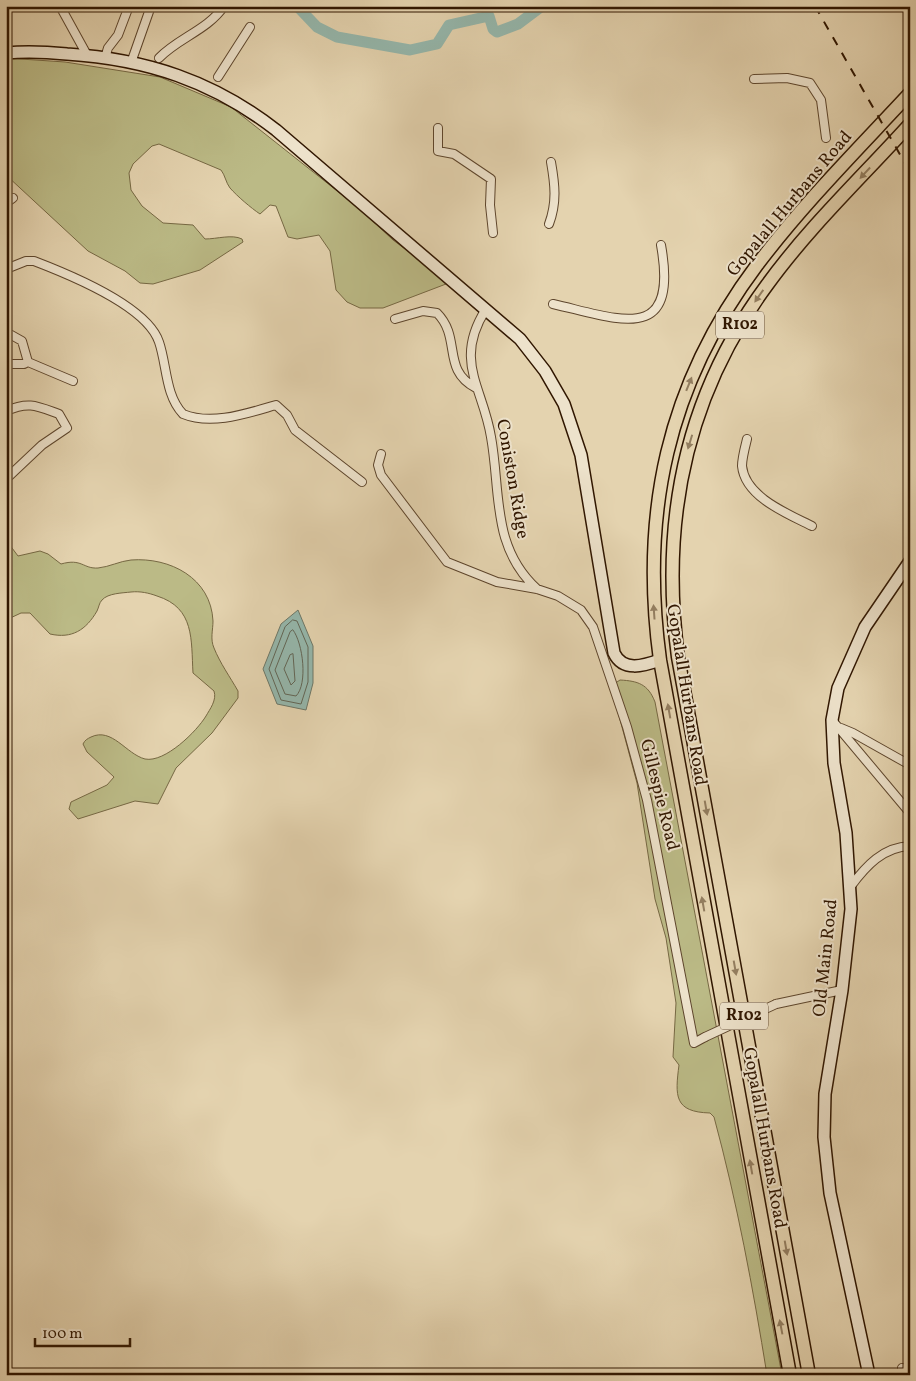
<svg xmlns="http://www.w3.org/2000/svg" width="916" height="1381" font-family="Vollkorn,serif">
<rect width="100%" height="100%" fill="#e4d3af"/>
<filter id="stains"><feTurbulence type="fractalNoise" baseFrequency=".004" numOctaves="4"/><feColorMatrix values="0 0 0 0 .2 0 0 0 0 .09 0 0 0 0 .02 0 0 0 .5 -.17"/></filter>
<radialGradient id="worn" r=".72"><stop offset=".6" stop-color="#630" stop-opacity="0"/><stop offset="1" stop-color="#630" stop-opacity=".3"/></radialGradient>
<path fill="#bbba86" stroke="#766843" d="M6,58L65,62L160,77L231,107L360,209L393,240L424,263L446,284L383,308H360L347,302L336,290L330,251L319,235L297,239L288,237L276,206L270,205L260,214C251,208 237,196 230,188C226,183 225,175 221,170L159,144L152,146L133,164L129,173L131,190L142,206L163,223L193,225L205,239C217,239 232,234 242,239L243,242L200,270L153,284L140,283L125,271L88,251L6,175Z
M6,540L18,556L40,551L48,554L61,564C82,558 83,569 98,568C109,567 120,561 131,560C170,557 211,578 213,621C213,630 210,639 214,648C220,663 230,677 238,691V698L212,733L176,768L158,804L135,801L78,819L69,809L71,802L107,785L114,777L87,752L83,744C85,740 87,739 91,737C112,727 126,754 145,759C165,763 197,731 206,716C210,709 217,700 214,691L193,673C191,640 195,608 157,596C149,593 140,591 131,592C123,593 108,593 102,600C99,603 99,607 97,611C86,630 72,639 50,634L30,613H21L6,620Z
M620,680C638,681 648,684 655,702L782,1375H767C753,1288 737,1202 714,1117L710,1113C674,1112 675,1096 679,1065L673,1057L676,1003L666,938L655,899L637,783L611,686Z"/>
<path fill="#95b7ac" stroke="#6d7767" d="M298,610L313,646V683L306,710L277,704L263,669L281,624Z"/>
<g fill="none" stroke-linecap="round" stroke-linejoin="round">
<path stroke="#626656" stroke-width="1" d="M293,620L297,621L308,647V682L301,704L281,700L269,669L285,627Z
M293,630C303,643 308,684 296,696L285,694L275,670L290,632Z
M293,654L295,681L291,685L284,669L290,655Z"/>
<path stroke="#95b7ac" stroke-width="11" d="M297,6L317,27L337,37L410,50L437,44L449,25L489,16L493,29L497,32L518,24L542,6"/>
<defs>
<path id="street" d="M60,6L87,55
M105,58L108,48L118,35L129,6
M159,58C178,38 208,30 224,6
M132,60L151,6
M218,77L250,27
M754,79L787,78L810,83L821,100L826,138
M438,128V151L454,154L491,179L490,205L493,233
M6,203L13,198
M549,224C557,202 555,185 551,162
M6,269L26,261H34C68,274 147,306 159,342C167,365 165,395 183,414C212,426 248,413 276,405L287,415L295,430L362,482
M553,304C619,319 679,346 661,245
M486,309C453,361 483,387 491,437C501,492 491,547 537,589
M395,319L423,311L437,313C462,338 441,370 476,388
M6,332L22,341L28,362L73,381
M6,364H24L28,362
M6,411C29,401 37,406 59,414L67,428L42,445L6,479
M747,439C745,447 742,458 742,466C745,497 788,514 812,526
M381,454L378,465L381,475L447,562L497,582L537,589L558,596L581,610L593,627L627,727L647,800L694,1043L705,1037
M832,720L910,813
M841,728L853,733L910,765
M851,886C866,866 883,847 910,846
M776,1004L842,990
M902,1368L910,1374"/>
<path id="secondary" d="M6,53C26,51 47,52 67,54C146,59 213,81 276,130L520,339L545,371L564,404L581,455L614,653C623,672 643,666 660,660
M869,1375L830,1193L824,1137L825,1094L842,990L851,909L846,833L834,763L832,720L838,688L865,627L910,561"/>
<path id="primary" d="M790,1375L660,660C640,514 667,385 757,265C803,204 858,149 910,93
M809,1375L678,657C660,521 685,396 767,285C809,227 862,177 910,124"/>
</defs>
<use href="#street" stroke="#5d452c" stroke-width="10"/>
<use href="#secondary" stroke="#301600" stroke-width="14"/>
<use href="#primary" stroke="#301600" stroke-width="15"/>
<use href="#street" stroke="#ede2cb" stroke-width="8"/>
<use href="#secondary" stroke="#ede2cb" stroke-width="11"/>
<use href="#primary" stroke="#e4d3af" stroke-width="12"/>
<path stroke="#301600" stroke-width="2" stroke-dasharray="9 9" stroke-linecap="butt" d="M815,6L910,172"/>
<defs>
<path id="street-bridge" d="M705,1037L776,1004"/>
</defs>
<use href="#street-bridge" stroke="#5d452c" stroke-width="10" stroke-linecap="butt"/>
<use href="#street-bridge" stroke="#ede2cb" stroke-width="8"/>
</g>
<defs><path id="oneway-solid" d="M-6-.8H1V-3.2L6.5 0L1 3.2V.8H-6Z" transform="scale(1.25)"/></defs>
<g fill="#937e60">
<use href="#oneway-solid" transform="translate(865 173) rotate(133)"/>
<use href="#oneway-solid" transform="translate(759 296) rotate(125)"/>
<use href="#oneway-solid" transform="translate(689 384) rotate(-68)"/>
<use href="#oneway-solid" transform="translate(690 442) rotate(107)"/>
<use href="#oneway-solid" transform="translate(654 612) rotate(-94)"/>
<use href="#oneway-solid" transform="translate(669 711) rotate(-100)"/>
<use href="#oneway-solid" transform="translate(706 808) rotate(80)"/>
<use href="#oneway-solid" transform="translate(703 904) rotate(-100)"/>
<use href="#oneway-solid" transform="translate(735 968) rotate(80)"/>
<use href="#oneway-solid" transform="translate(751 1167) rotate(-100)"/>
<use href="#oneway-solid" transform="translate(786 1248) rotate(80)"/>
<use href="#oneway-solid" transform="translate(781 1327) rotate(-101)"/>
</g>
<g text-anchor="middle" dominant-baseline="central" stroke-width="4" stroke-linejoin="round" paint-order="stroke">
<g fill="#ede2cb" stroke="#69533d" stroke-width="1">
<rect x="716" y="311.5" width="48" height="27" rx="4"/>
<rect x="720" y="1002.5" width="48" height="27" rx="4"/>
</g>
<g font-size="16" font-weight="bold" fill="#301600">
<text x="740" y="325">R102</text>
<text x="744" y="1016">R102</text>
</g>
<g font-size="18" fill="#301600" stroke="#ede2cb">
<text transform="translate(790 204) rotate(-50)">Gopalall Hurbans Road</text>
<text transform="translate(512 479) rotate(80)">Coniston Ridge</text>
<text transform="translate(686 695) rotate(81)">Gopalall Hurbans Road</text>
<text transform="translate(659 795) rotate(76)">Gillespie Road</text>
<text transform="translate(826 958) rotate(-84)">Old Main Road</text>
<text transform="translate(764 1138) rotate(80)">Gopalall Hurbans Road</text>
</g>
</g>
<rect width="916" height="1381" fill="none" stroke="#e4d3af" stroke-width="25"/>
<rect x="8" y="8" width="901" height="1366" fill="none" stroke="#301600" stroke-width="2.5"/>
<rect x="12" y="12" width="891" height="1356" fill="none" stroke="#301600"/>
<path d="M35 1338v8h95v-8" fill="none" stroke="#301600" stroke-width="2.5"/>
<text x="42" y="1338" font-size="15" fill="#301600" stroke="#ede2cb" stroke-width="4" paint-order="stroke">100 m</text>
<rect width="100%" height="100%" filter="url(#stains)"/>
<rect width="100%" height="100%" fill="url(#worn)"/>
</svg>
